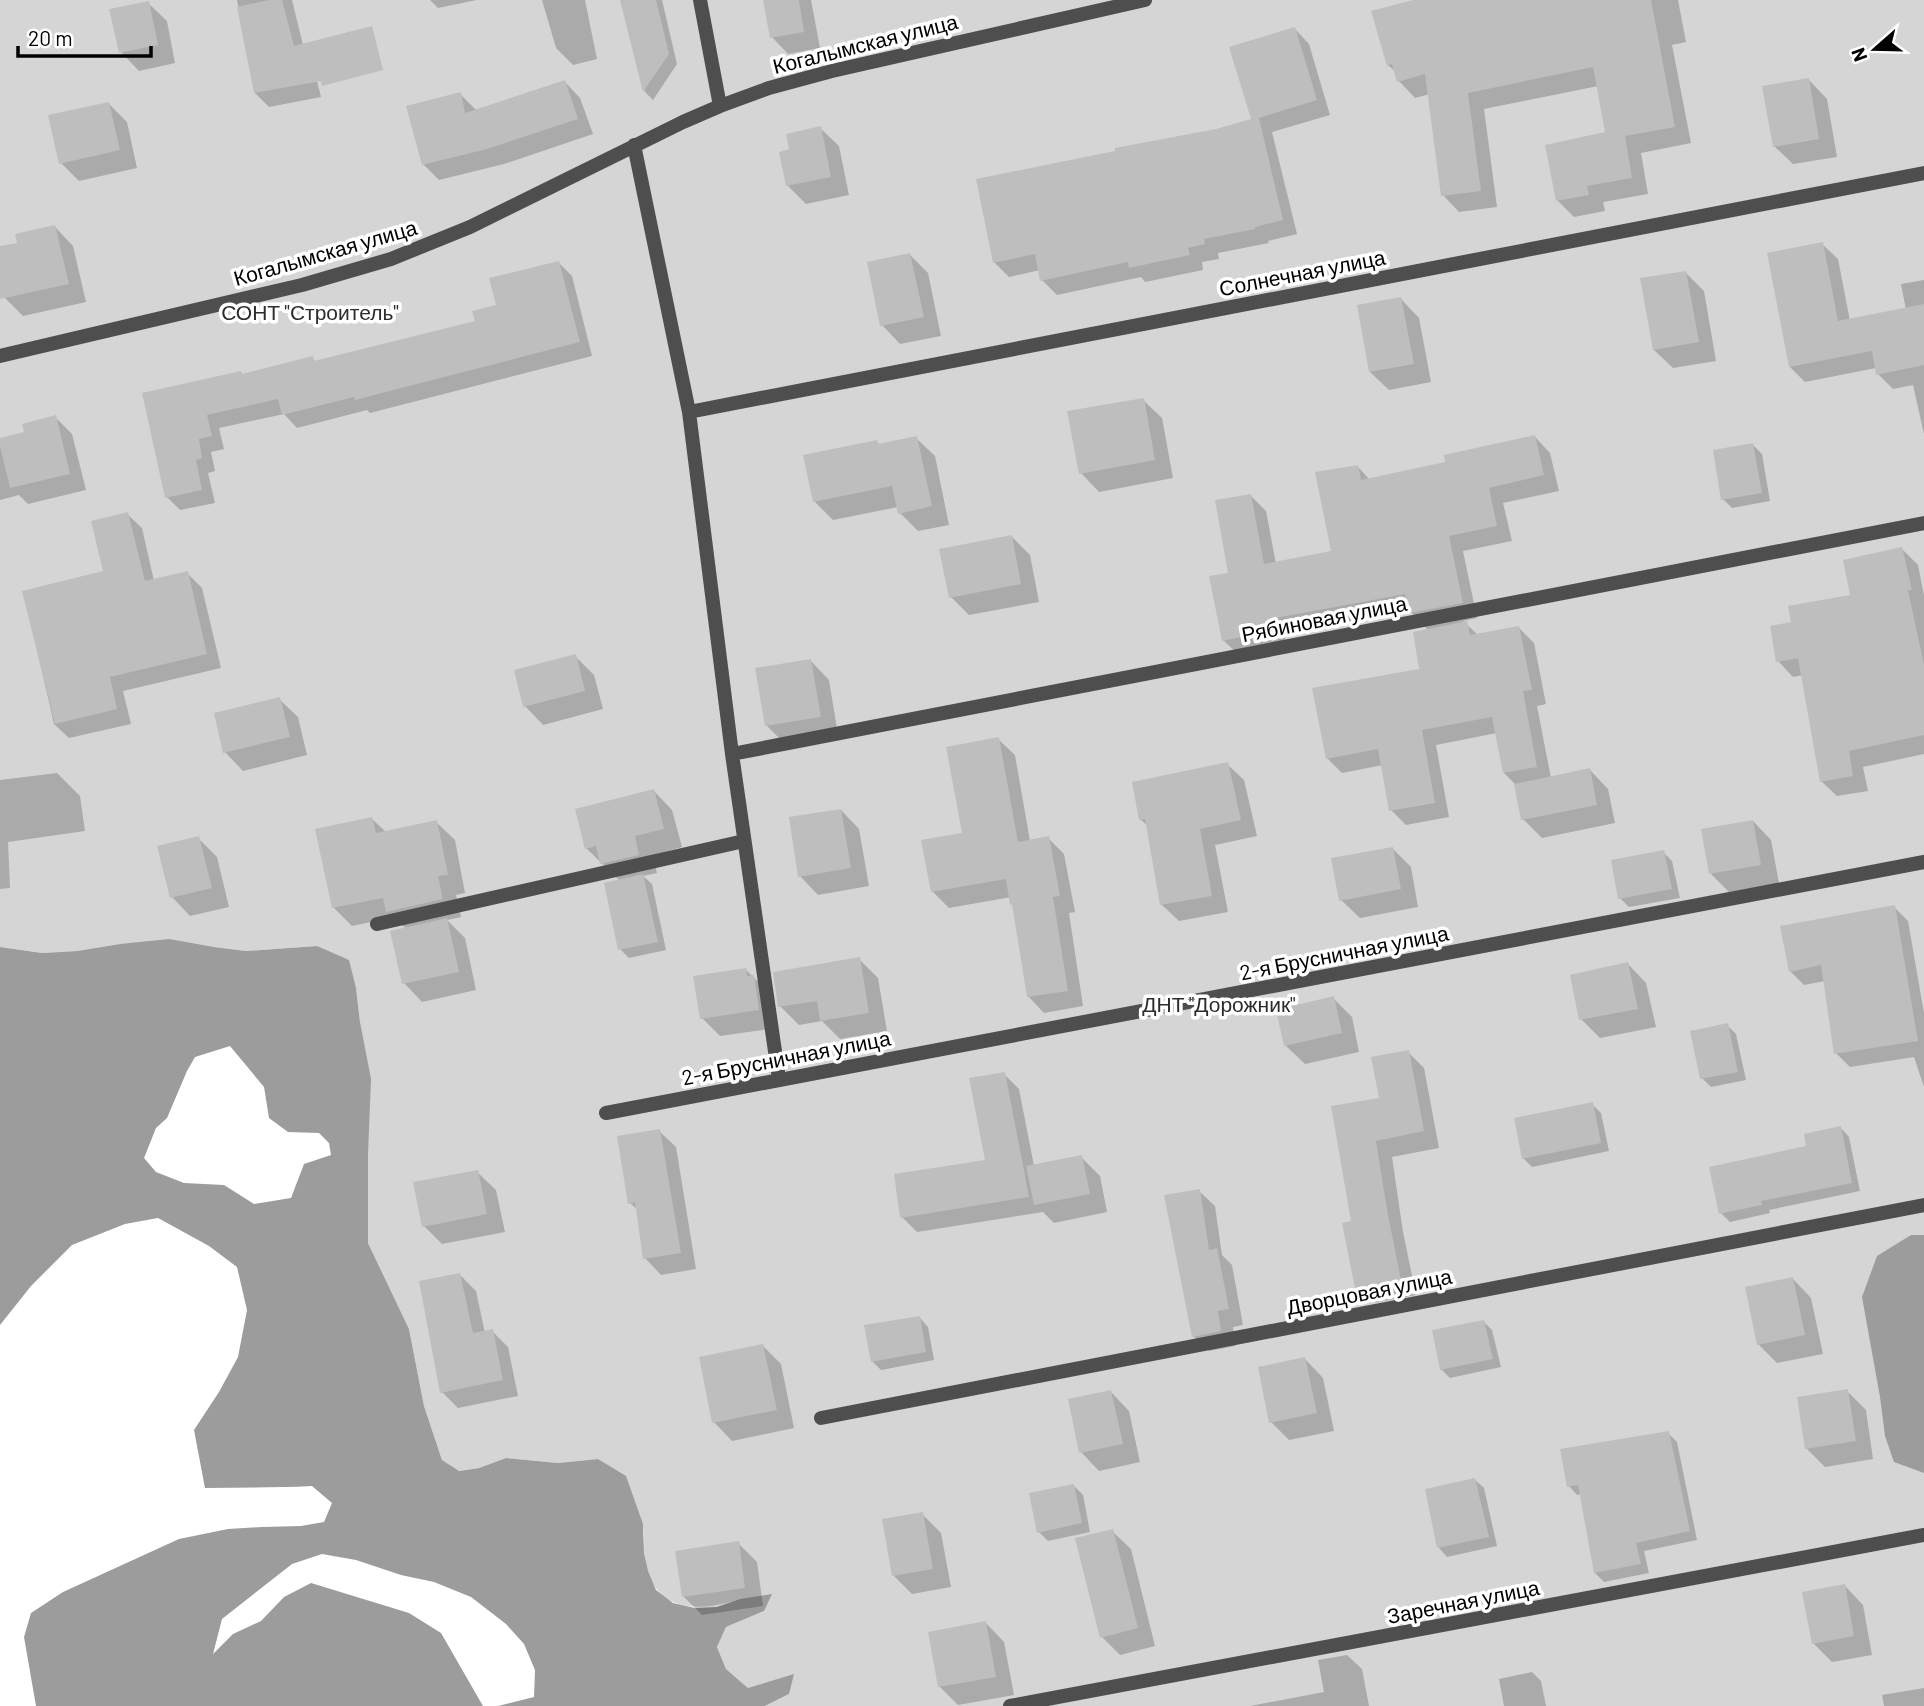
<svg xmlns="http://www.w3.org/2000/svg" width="1924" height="1706" font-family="Barlow,sans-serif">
<rect width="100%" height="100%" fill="#fff"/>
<path fill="#d5d5d5" d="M0,0H1924V1706H765L789,1694L748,1688L726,1669L717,1647L726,1627L764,1611L740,1599C693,1614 650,1611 644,1553C643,1544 645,1534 643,1526C642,1520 636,1513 632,1508C621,1491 609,1475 598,1459L558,1463L506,1458L479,1468L458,1471L442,1460L424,1406L409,1329L368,1243V1154L360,1022L356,988L317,946L246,951L214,947L120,944L77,951L42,953L0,947Z"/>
<path fill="#9c9c9c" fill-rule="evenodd" d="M169,939L214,947L246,951L317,946L349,960L356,988L360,1022L371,1079L368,1154V1243L409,1329L424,1406L442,1460L459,1471L479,1468L506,1458L558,1463L598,1459L626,1476L643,1524L644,1553L648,1571L656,1590L673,1603L695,1608L717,1607L740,1599L772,1594L764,1611L726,1627L717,1647L726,1669L748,1688L794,1674L789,1694L765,1706H498L534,1697L535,1670L524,1644L506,1624L471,1597L434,1582L401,1575L356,1560L322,1554L292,1564L222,1619L213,1654L233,1634L261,1621L284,1597L311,1583L409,1613L441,1633L483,1706H36L24,1637L31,1613L63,1592L179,1539L228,1529L262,1527L301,1526L324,1522L332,1503L312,1486C276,1488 241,1487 205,1488L194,1430L219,1392L238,1357L247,1310L237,1267L209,1246L158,1218L125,1224L72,1245L31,1286L0,1325V947L42,953L77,951L120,944ZM230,1046L264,1087L269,1118L288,1132L319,1133L329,1143L331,1155L304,1164L291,1198L254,1204L224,1185L184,1183L156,1172L144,1158L156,1128L167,1118L187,1071L195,1057Z
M1911,1235H1924V1473L1894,1462L1885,1436L1880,1397L1862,1297L1877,1256Z"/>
<path fill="#0003" d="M237,0H292L305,53L312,61L321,97L269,107L255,93Z
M430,0H477L438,8Z
M542,0H585L597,59L573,65L556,48Z
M621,0H662L677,64L653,100L645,92Z
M764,0H811L820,48L788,54L772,37Z
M1419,0H1678L1686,42L1672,45L1691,143L1641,153L1648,194L1603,202L1605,211L1574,217L1557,200L1607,134L1598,86L1484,109L1497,207L1459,212L1443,195L1430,94L1415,98L1399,81L1397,73L1388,65Z
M148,3L167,21L175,63L139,71L121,52Z
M1295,29L1309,44L1330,115L1272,132L1297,234L1268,241L1269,243L1218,253L1219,259L1202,262L1203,270L1145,282L1141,277L1057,295L1042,280L1040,270L1009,277L994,262L1216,131L1253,120Z
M1809,80L1827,99L1837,157L1793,164L1774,146Z
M565,82L580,98L593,134L504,164L439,180L423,164L460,94L476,110Z
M109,104L127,122L137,168L79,181L61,163Z
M820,128L839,146L849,195L806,204L788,186L791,151Z
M55,227L73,246L86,302L23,316L5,298L0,276V248L19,244Z
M1822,244L1838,259L1850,321L1906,310L1901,284L1924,280V434L1913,385L1893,389L1878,374L1876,368L1805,382L1790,367Z
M910,255L928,273L941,336L900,344L882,325Z
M558,262L572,276L592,356L370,413L367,410L297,428L284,414L219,428L224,449L211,452L215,471L208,473L215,503L180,510L167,497L144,394L243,376L312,358L316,362L477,322Z
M1685,272L1704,291L1716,361L1673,368L1654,350Z
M1401,299L1419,318L1431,382L1389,390L1370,372Z
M1143,400L1162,418L1173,478L1099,492L1081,473Z
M55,417L72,434L86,490L28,504L19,495L0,500V440L26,434Z
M1535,437L1550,453L1559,491L1503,503L1512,541L1463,551L1477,618L1463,621L1478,635L1519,628L1534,643L1546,704L1537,706L1551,778L1590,770L1608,789L1615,823L1542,838L1523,819L1515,784L1504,773L1497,733L1436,745L1449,817L1406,825L1391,810L1383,765L1342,773L1327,758L1421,670L1429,631L1410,611L1284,635L1287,646L1239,655L1223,640L1230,574L1251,496L1266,511L1276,564L1333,553L1358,467L1370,480L1447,464Z
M916,438L935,456L949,525L918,531L900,513L898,507L833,520L814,501L877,442L880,445Z
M1753,445L1762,454L1770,501L1732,508L1723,499Z
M127,514L142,528L154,581L187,573L202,588L221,668L123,691L131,724L69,738L54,724L24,593L106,572Z
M1012,537L1030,555L1039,602L969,615L951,597Z
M1902,549L1918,565L1924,595V754L1863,767L1868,791L1837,796L1821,781L1803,675L1793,677L1778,661L1793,624L1852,597Z
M575,656L594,675L603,709L543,725L525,706Z
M811,661L829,680L838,735L785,744L766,725Z
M279,699L298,717L307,755L243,771L225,752Z
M998,739L1015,755L1030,841L1048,838L1064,854L1075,912L1069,913L1083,1006L1044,1013L1028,996L1015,907L1012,904L1011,897L949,908L932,891L964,834Z
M1227,764L1244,780L1257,836L1215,845L1228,912L1179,921L1162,905L1148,826L1140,819Z
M57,773L80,796L85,831L8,842L10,888L0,889V780Z
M654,791L672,810L682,847L653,855L657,873L643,876L652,884L666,950L629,958L620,949V881L586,848Z
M841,810L859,829L869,886L818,895L800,876Z
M372,819L386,832L436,822L455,840L465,893L456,895L461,917L447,920L465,938L476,990L422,1002L404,983L406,929L394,917L352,926L333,907Z
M1753,821L1771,840L1779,883L1729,892L1711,874Z
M198,838L217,857L229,907L190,916L172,897Z
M1393,849L1411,867L1418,907L1360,918L1341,900Z
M1663,852L1672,861L1680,898L1629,907L1620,898Z
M1894,907L1908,921L1924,1013V1087L1914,1057L1850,1067L1836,1053L1825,981L1804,985L1790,971Z
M859,959L878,978L887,1031L840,1039L822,1021L799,1025L780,1006Z
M1628,964L1646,983L1656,1027L1600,1038L1581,1019Z
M746,970L772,995L777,1028L720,1036L702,1018Z
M1333,998L1352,1017L1359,1052L1305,1064L1286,1046Z
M1727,1025L1736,1034L1746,1080L1711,1087L1702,1078Z
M1408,1052L1424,1068L1439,1148L1392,1157L1403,1232L1416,1295L1373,1303L1356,1287L1353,1223L1381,1100Z
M1004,1074L1019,1089L1034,1166L1081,1157L1100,1176L1107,1212L1054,1223L1043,1212L917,1232L902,1217L987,1161Z
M1592,1104L1601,1113L1609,1151L1532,1167L1523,1158Z
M1841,1128L1849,1137L1860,1191L1769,1210L1770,1213L1730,1222L1721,1213L1808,1148Z
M659,1131L676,1147L696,1269L661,1275L645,1258L638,1210L630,1203Z
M477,1172L496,1190L505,1232L442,1244L424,1226Z
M1199,1191L1215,1206L1222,1255L1232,1265L1243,1325L1233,1327L1235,1346L1209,1351L1193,1336Z
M460,1275L476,1291L485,1333L492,1331L508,1347L518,1396L458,1408L442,1392Z
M1793,1279L1811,1298L1823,1354L1777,1363L1758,1344Z
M920,1318L928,1327L934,1360L881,1370L872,1361Z
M1483,1321L1492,1330L1501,1367L1450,1378L1441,1369Z
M762,1345L781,1364L794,1428L732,1441L714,1422Z
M1305,1359L1323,1378L1334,1431L1289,1440L1271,1422Z
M1847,1391L1866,1410L1873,1459L1825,1467L1806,1448Z
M1111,1392L1129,1411L1140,1462L1099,1471L1081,1452Z
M1668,1433L1677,1442L1697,1540L1644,1551L1649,1573L1604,1582L1595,1573L1581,1494L1577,1495L1569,1486Z
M1475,1480L1484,1488L1497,1546L1447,1557L1439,1548Z
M1074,1486L1083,1495L1090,1532L1048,1541L1039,1532Z
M922,1514L941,1533L951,1587L912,1594L893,1575Z
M1112,1531L1131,1549L1155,1646L1120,1655L1102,1637Z
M738,1543L757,1562L763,1606L702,1615L683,1596Z
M1845,1586L1863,1605L1872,1655L1832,1662L1813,1643Z
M986,1623L1004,1642L1014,1695L958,1705L939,1686Z
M1347,1655L1362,1669L1369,1706H1250L1324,1692L1318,1660Z
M1532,1672L1541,1681L1546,1706H1504L1499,1679Z
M1924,1688V1706H1884L1882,1695Z"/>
<path fill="#bebebe" d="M269,0H282L294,46L372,26L383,70L322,86L321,81L254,93L237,7Z
M620,0H656L669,54L643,92Z
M763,0H799L804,32L770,38Z
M1413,0H1651L1675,127L1625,136L1632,178L1587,186L1589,195L1556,201L1545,145L1605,132L1593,67L1468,93L1481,191L1441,196L1425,74L1397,82L1392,64L1387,66L1371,11Z
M149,1L158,45L119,53L109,9Z
M1295,27L1317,100L1259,118L1283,220L1255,227V229L1204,239L1205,244L1188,248L1190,255L1129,268L1128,262L1040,281L1035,254L993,263L976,179L1115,151V148L1216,129L1251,119L1229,47Z
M1809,78L1819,139L1773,147L1762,86Z
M565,80L578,119L487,149L422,165L406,106L461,92L465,113Z
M109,102L120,150L59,164L48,115Z
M821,126L831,177L786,186L779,152L789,149L786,134Z
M55,225L69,284L0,299V246L17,243L15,234Z
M1823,242L1838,321L1924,304V365L1876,375L1872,351L1789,367L1767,253Z
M910,253L924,317L880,326L867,262Z
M559,261L580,342L355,400L354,397L282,415L278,399L207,415L212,436L199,439L202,458L196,460L202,490L165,498L142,393L241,371L242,374L313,356L314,361L475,321L472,311L496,305L489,278Z
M1686,271L1699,342L1653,350L1640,278Z
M1401,297L1414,364L1369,372L1357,305Z
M1144,398L1155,460L1079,474L1067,411Z
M56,415L70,474L10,488L0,446V438L24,432L22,424Z
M1535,435L1544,475L1489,488L1497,526L1449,536L1463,603L1409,613L1405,594L1270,619L1272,631L1222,641L1209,576L1228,573L1215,500L1251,494L1264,564L1331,551L1315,472L1358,465L1361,480L1445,462L1444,455Z
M917,436L932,506L898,514L892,486L813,502L803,455L877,440L878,444Z
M1753,443L1762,493L1721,500L1713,450Z
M128,512L145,581L188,571L207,654L110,677L117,709L55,724L22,591L103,571L91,521Z
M1012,535L1021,584L949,598L939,549Z
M1902,547L1912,590H1908L1924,665V735L1849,751L1853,776L1820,782L1798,658L1776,662L1770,626L1791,622L1788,606L1850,595L1843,560Z
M1467,621L1470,635L1519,626L1532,690L1523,691L1537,767L1503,773L1492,717L1422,730L1435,803L1389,811L1378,749L1326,759L1312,688L1419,669L1413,632Z
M576,654L585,691L523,707L514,670Z
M811,659L821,717L765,726L755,668Z
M280,697L290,737L223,753L214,713Z
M999,737L1018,842L1049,836L1060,896L1053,897L1068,991L1027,997L1012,904L1010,905L1006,879L931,892L921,840L962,833L946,747Z
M1228,762L1241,820L1200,829L1212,896L1160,905L1145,819L1139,820L1132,782Z
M1590,768L1597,805L1521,820L1514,784Z
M654,789L664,829L635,836L639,855L600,864L596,846L585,849L575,809Z
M841,809L851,868L798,877L789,817Z
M372,817L376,833L437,820L448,875L438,876L443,899L386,912L383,898L332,908L315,829Z
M1753,820L1761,865L1709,874L1701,829Z
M199,836L212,888L170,898L157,846Z
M1393,847L1401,889L1339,901L1331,858Z
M1664,850L1672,889L1618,899L1611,860Z
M643,874L658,942L618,950L604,883Z
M1895,905L1918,1041L1834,1054L1821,965L1789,972L1780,926Z
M447,918L459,972L402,984L390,931Z
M860,957L869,1013L820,1021L817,1001L778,1007L773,972Z
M1628,962L1638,1009L1579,1020L1570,975Z
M746,968L747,976L754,975L759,1010L700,1019L693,976Z
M1334,996L1342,1033L1284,1046L1276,1010Z
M1728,1023L1738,1072L1700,1079L1690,1031Z
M1409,1050L1424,1131L1376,1141L1388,1215L1401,1280L1355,1288L1342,1223L1351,1221L1331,1106L1379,1098L1371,1057Z
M1005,1072L1029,1197L900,1218L894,1174L985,1160L969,1078Z
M1593,1102L1601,1143L1522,1159L1514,1118Z
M1841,1126L1852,1183L1761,1201L1762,1205L1719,1214L1709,1167L1806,1146L1804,1134Z
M660,1129L681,1253L643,1259L635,1202L628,1204L617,1136Z
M1082,1155L1090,1194L1034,1205L1026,1166Z
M478,1170L487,1214L422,1227L413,1182Z
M1200,1189L1209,1250L1217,1248L1229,1309L1218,1311L1221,1331L1192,1337L1164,1195Z
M460,1273L473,1333L493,1329L503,1380L440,1393L419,1281Z
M1793,1277L1805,1335L1757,1345L1745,1287Z
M920,1316L926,1352L871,1362L864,1325Z
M1484,1320L1493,1359L1440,1370L1432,1330Z
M763,1344L777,1410L712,1423L699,1357Z
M1305,1357L1317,1413L1269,1423L1258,1367Z
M1848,1389L1856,1441L1805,1449L1797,1397Z
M1111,1390L1123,1444L1079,1453L1068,1399Z
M1669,1431L1690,1531L1636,1543L1641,1564L1594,1573L1578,1485L1567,1487L1560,1449Z
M1475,1478L1489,1537L1437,1548L1425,1489Z
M1074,1484L1082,1523L1037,1533L1029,1493Z
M923,1512L933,1569L892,1576L882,1519Z
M1113,1529L1138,1628L1100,1638L1075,1538Z
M739,1541L745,1588L682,1597L675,1551Z
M1845,1584L1854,1636L1812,1644L1802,1592Z
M986,1621L996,1677L938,1687L928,1632Z"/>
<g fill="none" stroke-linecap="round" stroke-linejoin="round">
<path stroke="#4e4e4e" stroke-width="14" d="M377,924L744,841"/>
<path stroke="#4e4e4e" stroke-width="14" d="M700,0L720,106
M634,145L689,412L732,754L779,1079
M0,356L302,285L391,259L470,227L683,122L720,106L769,88L832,71L1145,0
M689,412L1924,173
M732,754L1924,523
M606,1113L1924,862
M821,1418L1924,1205
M1010,1706L1924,1535"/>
</g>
<g text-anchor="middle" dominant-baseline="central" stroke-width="7" stroke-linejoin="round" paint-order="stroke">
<g font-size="21" fill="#000" stroke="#fff">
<text transform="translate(865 43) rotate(-14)">Когалымская улица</text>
<text transform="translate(325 252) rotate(-16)">Когалымская улица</text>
<text transform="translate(1302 272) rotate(-11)">Солнечная улица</text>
<text transform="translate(1324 618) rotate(-11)">Рябиновая улица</text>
<text transform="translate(1344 952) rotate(-11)">2-я Брусничная улица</text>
<text transform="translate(786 1057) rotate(-11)">2-я Брусничная улица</text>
<text transform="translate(1369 1291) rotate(-11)">Дворцовая улица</text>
<text transform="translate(1463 1601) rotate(-11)">Заречная улица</text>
</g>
<g font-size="21" fill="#2c2c2c" stroke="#fff">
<text x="310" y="311">СОНТ "Строитель"</text>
<text x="1219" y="1003">ДНТ "Дорожник"</text>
</g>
</g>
<g transform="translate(1875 49) rotate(250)" stroke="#ffffff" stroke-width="5" paint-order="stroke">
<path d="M0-5L12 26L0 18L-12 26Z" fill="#000000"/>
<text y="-10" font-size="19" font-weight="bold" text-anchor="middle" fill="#000000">N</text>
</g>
<path d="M18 46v10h133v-10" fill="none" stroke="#000000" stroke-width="3.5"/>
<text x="28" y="46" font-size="21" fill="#000000" stroke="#ffffff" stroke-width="5" paint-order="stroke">20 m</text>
</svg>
